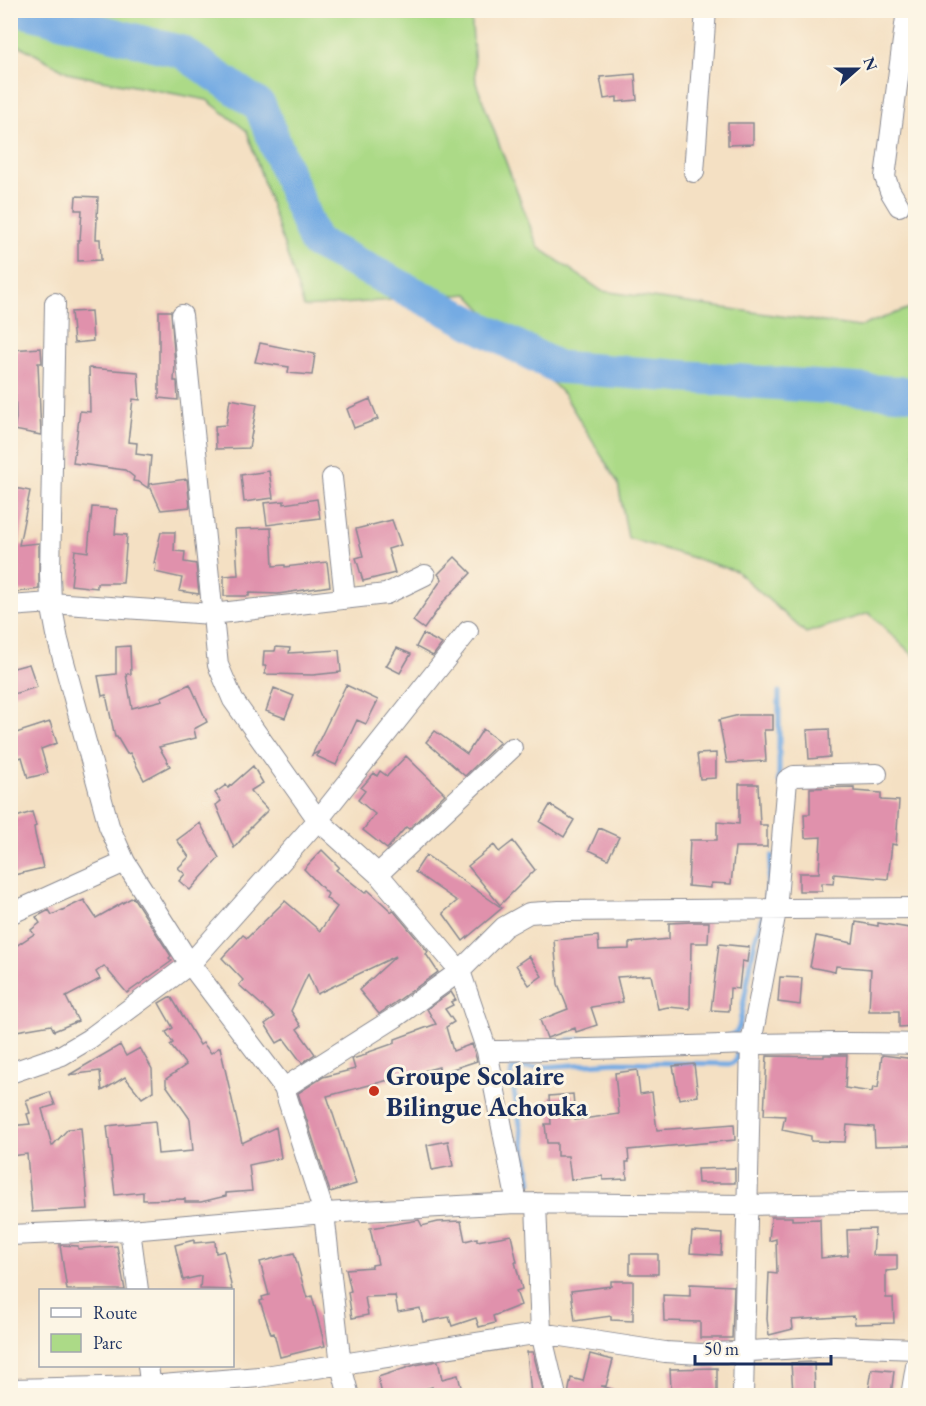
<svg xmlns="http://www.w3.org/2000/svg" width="926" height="1406" font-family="'EB Garamond',serif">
<rect width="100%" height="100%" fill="#fcf5e5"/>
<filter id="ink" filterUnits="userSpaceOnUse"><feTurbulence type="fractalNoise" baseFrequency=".0167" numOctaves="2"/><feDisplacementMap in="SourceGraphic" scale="12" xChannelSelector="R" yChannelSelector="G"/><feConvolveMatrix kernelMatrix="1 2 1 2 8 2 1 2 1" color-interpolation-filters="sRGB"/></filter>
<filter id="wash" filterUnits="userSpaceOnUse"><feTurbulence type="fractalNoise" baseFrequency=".008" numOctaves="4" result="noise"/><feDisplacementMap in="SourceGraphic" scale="24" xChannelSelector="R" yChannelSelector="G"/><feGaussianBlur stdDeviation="1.35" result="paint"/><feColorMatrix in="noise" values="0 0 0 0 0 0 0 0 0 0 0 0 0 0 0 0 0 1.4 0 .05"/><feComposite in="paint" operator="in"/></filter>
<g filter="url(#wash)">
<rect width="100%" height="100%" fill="#f4e0c3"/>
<path fill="#acda87" stroke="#648472" stroke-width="1.5" d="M10,11H471L476,83L538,247L602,291L859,327L915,306V657L869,613L806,633L736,571L628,538L618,483L565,396L468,294L304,307L247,131L207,100L71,74L11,41Z"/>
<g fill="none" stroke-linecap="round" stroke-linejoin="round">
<path stroke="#74abe3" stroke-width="5" d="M779,781V692
M726,1037L736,1033L739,1027L755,940L763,916L772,856
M568,1040L606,1039
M531,1182L511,1076L512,1069L617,1062L731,1064L737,1060V1047"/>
<path stroke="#74abe3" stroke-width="33" d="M19,10L182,52L260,106L315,242L557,367L916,394"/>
</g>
<g id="blocks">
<path fill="#e091ac" d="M635,74L637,100L617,102V97L604,99L600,77Z
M728,123H753V144L728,145Z
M76,196L98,197L96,239H100L101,260L78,261V240H80L82,210H75Z
M91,311L93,341L74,343L71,312Z
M159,311H171L175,365L174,381H177L178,400L159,398Z
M260,343L315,354L312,375L288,373L289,367L255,362Z
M41,348L42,363H38L41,435L14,430L16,418L15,384L10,385V350Z
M89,368L138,372L140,400L133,399L128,442L137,443L136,454L151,456L148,488L139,482L133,481L134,477L125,470L73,463L80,411L90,412Z
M230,399L257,404L249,448L216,449L215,426L226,425Z
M370,399L378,419L354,428L347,409Z
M269,471L273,498L244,502L241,475Z
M187,479L190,507L161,510L149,484Z
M10,487L30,491L19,545L39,543V589L10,593Z
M317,499L320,518L267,525L264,503L284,501V504Z
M92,507L117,509L115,534L127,535L123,583H97V588L71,585L75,550L88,552Z
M392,520L401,545L388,549L395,573L363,581L356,558L363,556L356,529Z
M271,528L273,566L285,565V567L327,562L330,586L278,594L249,593V596H224V576L238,575L235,529Z
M161,532H175L174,551L185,552L184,562L196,564L199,594L179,591L182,578L155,572L156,563H154Z
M455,557L471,573L444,601L424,629L413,621L442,579L438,574Z
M423,634L442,644L433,656L416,647Z
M130,646L131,674H126L132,708L163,700L161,697L190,684L207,722L194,729L196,738L159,747L170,766L144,780L130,753L127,754L117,737H115L106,695L102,696L98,676L116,674V647Z
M276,647L290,648L289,653L339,650L341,672L313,675L265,674L266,666H263L264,651H275Z
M397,648L411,654L400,673L386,666Z
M29,664L37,687L10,695V669Z
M346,685L378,700L366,724L357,720L336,765L316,756L320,751L312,755Z
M274,688L294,696L285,718L266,711Z
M739,715H773V730H764L766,761L727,763L719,720Z
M50,722L57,743L41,749L48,773L28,778L22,757L10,761V735Z
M483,729L500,742L465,776L426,742L435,731L467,754Z
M829,729L830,757L809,759L807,730Z
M716,753V778L700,779L697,754Z
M406,756L445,794L409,829L406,827L387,849L363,830L375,814L358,800L365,791L361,788L374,773L377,776L380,771L387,776Z
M253,766L263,783L250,791L268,810L247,831L248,832L234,848L216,805L221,801L215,793L226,785L228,788Z
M739,784H758L760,825H767V847H735L731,884L711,883V888L688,886L690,840H717V822L739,824Z
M854,787V791L881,793V800L899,801L896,845L892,844L888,879L834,874L833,884L822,883V891H799V873H819L821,837L805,838L804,814H810V788Z
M550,805L574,820L564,837L540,822Z
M32,812L36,826L34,827L35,834L43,868L10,876V819Z
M200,823L219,858L190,890L179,881L185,874L178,868L189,857L177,840Z
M599,828L619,837L608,859L589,850Z
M513,841L535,870L500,905L468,866L494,845L499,852Z
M322,850L339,867L336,870L365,893L368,890L392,912L393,910L428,952L426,954L438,972L379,1014L359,990L396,956L317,994L308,974L291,1011L301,1026L297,1029L315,1054L302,1063L284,1039L277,1043L265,1024L275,1017L239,985L243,980L222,958L243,935L247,938L285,901L320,931L337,907L326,898L328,894L304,869Z
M426,855L502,908L463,941L443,913L457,901L415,872Z
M133,897L171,956L169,958L172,961L127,993L104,966L96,972L100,979L66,997L78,1021L54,1031L51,1025L10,1032V950L34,934L31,930L40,923L36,917L49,910L52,915L84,900L96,918Z
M692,922H709L708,943H691L690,1009L668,1007L658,1009L651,975L617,977L623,1002L591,1007L597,1025L576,1032L575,1028L547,1038L540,1020L568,1009L558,984L554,940L598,936L599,950L629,949V943L669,939V923Z
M856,922L878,926V923L915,929V1026L899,1027V1011H869L871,969L836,966L835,972L810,967L816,936L853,943Z
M719,944L749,947L747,962L742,961L739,989L730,988L729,1011L711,1010Z
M529,956L542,976L529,985L516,965Z
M780,977L802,978L800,1005L778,1002Z
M451,992L456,1000L451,1002L453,1005L445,1009L454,1022L446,1027L453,1051L472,1044L477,1061L440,1073L439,1067L327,1096L356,1184L330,1192L298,1093L323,1077L355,1069L352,1059L366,1055V1053L395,1043V1039L436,1024L427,1009Z
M169,997L172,998L200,1045L203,1043L211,1053L220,1047L242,1143L276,1127L281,1158L249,1165L252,1191L226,1193V1196L201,1202H185V1199L143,1200V1192L115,1195L107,1126L155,1121L158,1154L193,1151L190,1119L166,1085V1079L186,1065L170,1045L173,1043L166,1032L173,1028L159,1003Z
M120,1045L126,1056L140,1048L152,1069L153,1091L142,1098L125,1077L102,1091L100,1071L69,1075Z
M824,1055H847L845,1088L872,1092L873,1087L878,1088L882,1055L915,1059V1145L875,1146L874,1127L847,1125L845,1142L811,1141V1136L782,1130L785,1116L764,1115L767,1056L824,1057Z
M694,1064L698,1096L679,1099L673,1066Z
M637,1070L640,1094L652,1092L657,1130L734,1124L735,1140L628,1150L629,1162H626L627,1179L603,1180V1176L571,1180L568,1156H557V1143H547L545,1124H551L549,1096L573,1094L575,1120L619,1114L615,1073Z
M50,1092L55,1105L42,1109L52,1146L68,1129L81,1128L88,1209L32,1212L27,1154L10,1156V1126L30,1124L27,1114L30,1113L26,1100Z
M448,1141L453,1166L432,1170L427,1145Z
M735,1168V1183H698L697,1169Z
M771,1217H792V1220L820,1219L821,1258L848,1255L847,1230L875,1229L873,1255H897V1270L886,1271V1298H893L894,1323L855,1324L854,1316L792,1320L793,1329L769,1335L767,1319L769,1273L777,1274L776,1239L769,1241Z
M419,1220L422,1226L438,1222L461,1221L465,1241L477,1238V1241L511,1235L517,1262H515L522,1289L516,1291L521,1305L493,1316L495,1323L479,1327L476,1318L452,1326L449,1317L423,1322L420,1308L398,1312L395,1296L365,1297L368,1315L352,1318L348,1292L351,1291L346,1269L372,1267V1265L378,1264L370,1228Z
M692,1232L722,1234L721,1255L690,1253Z
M194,1240V1243L215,1241L216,1253L224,1251L232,1290L200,1289L201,1276L183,1280L175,1245Z
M60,1245L78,1246V1249L117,1246L125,1290H67Z
M294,1253L307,1298L312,1296L325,1346L280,1357L274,1333L271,1334L260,1301L263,1300L262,1297L269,1295L260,1262Z
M630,1254H658V1274H630Z
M611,1281H633V1321L611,1320V1316L575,1321L571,1291L611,1286Z
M690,1284L734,1286L732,1338H700V1322L664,1321L663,1295L690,1296Z
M527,1352H533L544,1395H531Z
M590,1354L613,1360L606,1386H601L619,1391V1395H568L571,1378L583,1381Z
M438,1361L442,1379L458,1375L463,1395H434L432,1387L404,1395H382L378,1377L415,1365Z
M814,1362L815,1392L793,1393L791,1363Z
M717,1368V1395H694V1389H671L670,1369Z
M872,1369L894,1371L891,1395H868Z"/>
</g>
</g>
<g filter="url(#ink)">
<use href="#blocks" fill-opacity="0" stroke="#888890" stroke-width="1.5"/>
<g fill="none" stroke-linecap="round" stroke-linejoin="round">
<defs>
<path id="minor" d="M694,172L706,10
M899,206L890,191L885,177L907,10
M55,303L50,574L51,603L58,640L109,826L125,862L190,964L284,1088L324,1213L341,1366L349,1396
M182,315L218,665L233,700L318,820L468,631
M332,478L345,598
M10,606L51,603L212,614L386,594L425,575
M378,874L512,748
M10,914L125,862
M487,1051C630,1050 773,1040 916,1044
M10,1073L62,1055L89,1039L190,964L318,820L378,874L460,971L487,1051L517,1203
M284,1088L396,1017L460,971L504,927L529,913L559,911L916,908
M536,1203L541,1333L556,1396
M130,1230L138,1290
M10,1235L130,1230L324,1213L517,1203L747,1205L916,1202
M148,1366L152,1396
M10,1389L150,1386L259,1377L541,1333L665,1352L701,1354L834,1346L916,1349
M743,1396L751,1043L776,911L787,780L794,776L877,774
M911,1396L916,1366"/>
</defs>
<use href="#minor" stroke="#888890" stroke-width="22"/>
<use href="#minor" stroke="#fff" stroke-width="20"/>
</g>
</g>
<circle fill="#c8321e" stroke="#fcf5e5" stroke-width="2" cx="374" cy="1091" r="6"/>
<g text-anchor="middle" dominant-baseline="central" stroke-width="6" stroke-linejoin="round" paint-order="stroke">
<g font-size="27" font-weight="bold" fill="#1b2f5e" stroke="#fcf5e5" text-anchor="start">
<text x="386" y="1075">Groupe Scolaire<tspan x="386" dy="31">Bilingue Achouka</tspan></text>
</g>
</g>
<rect width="926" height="1406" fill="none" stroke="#fcf5e5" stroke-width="36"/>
<rect x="39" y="1289" width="195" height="78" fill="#fcf5e5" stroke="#a2a6af" stroke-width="1.5"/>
<rect x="51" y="1308" width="30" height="9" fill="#ffffff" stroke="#a2a6af" stroke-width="1.5"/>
<text x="93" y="1319" font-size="18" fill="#1b2f5e">Route</text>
<rect x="51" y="1334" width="30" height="18" fill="#acda87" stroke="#a2a6af" stroke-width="1.5"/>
<text x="93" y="1349" font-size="18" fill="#1b2f5e">Parc</text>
<g transform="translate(857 69) rotate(69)" stroke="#fcf5e5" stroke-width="4.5" paint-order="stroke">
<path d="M0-4.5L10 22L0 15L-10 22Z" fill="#1b2f5e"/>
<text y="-9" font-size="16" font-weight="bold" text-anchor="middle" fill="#1b2f5e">N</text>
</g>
<path d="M695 1355v9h136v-9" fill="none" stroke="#1b2f5e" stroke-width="3"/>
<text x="704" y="1355" font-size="18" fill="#1b2f5e" stroke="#fcf5e5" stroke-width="4.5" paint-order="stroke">50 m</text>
</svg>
